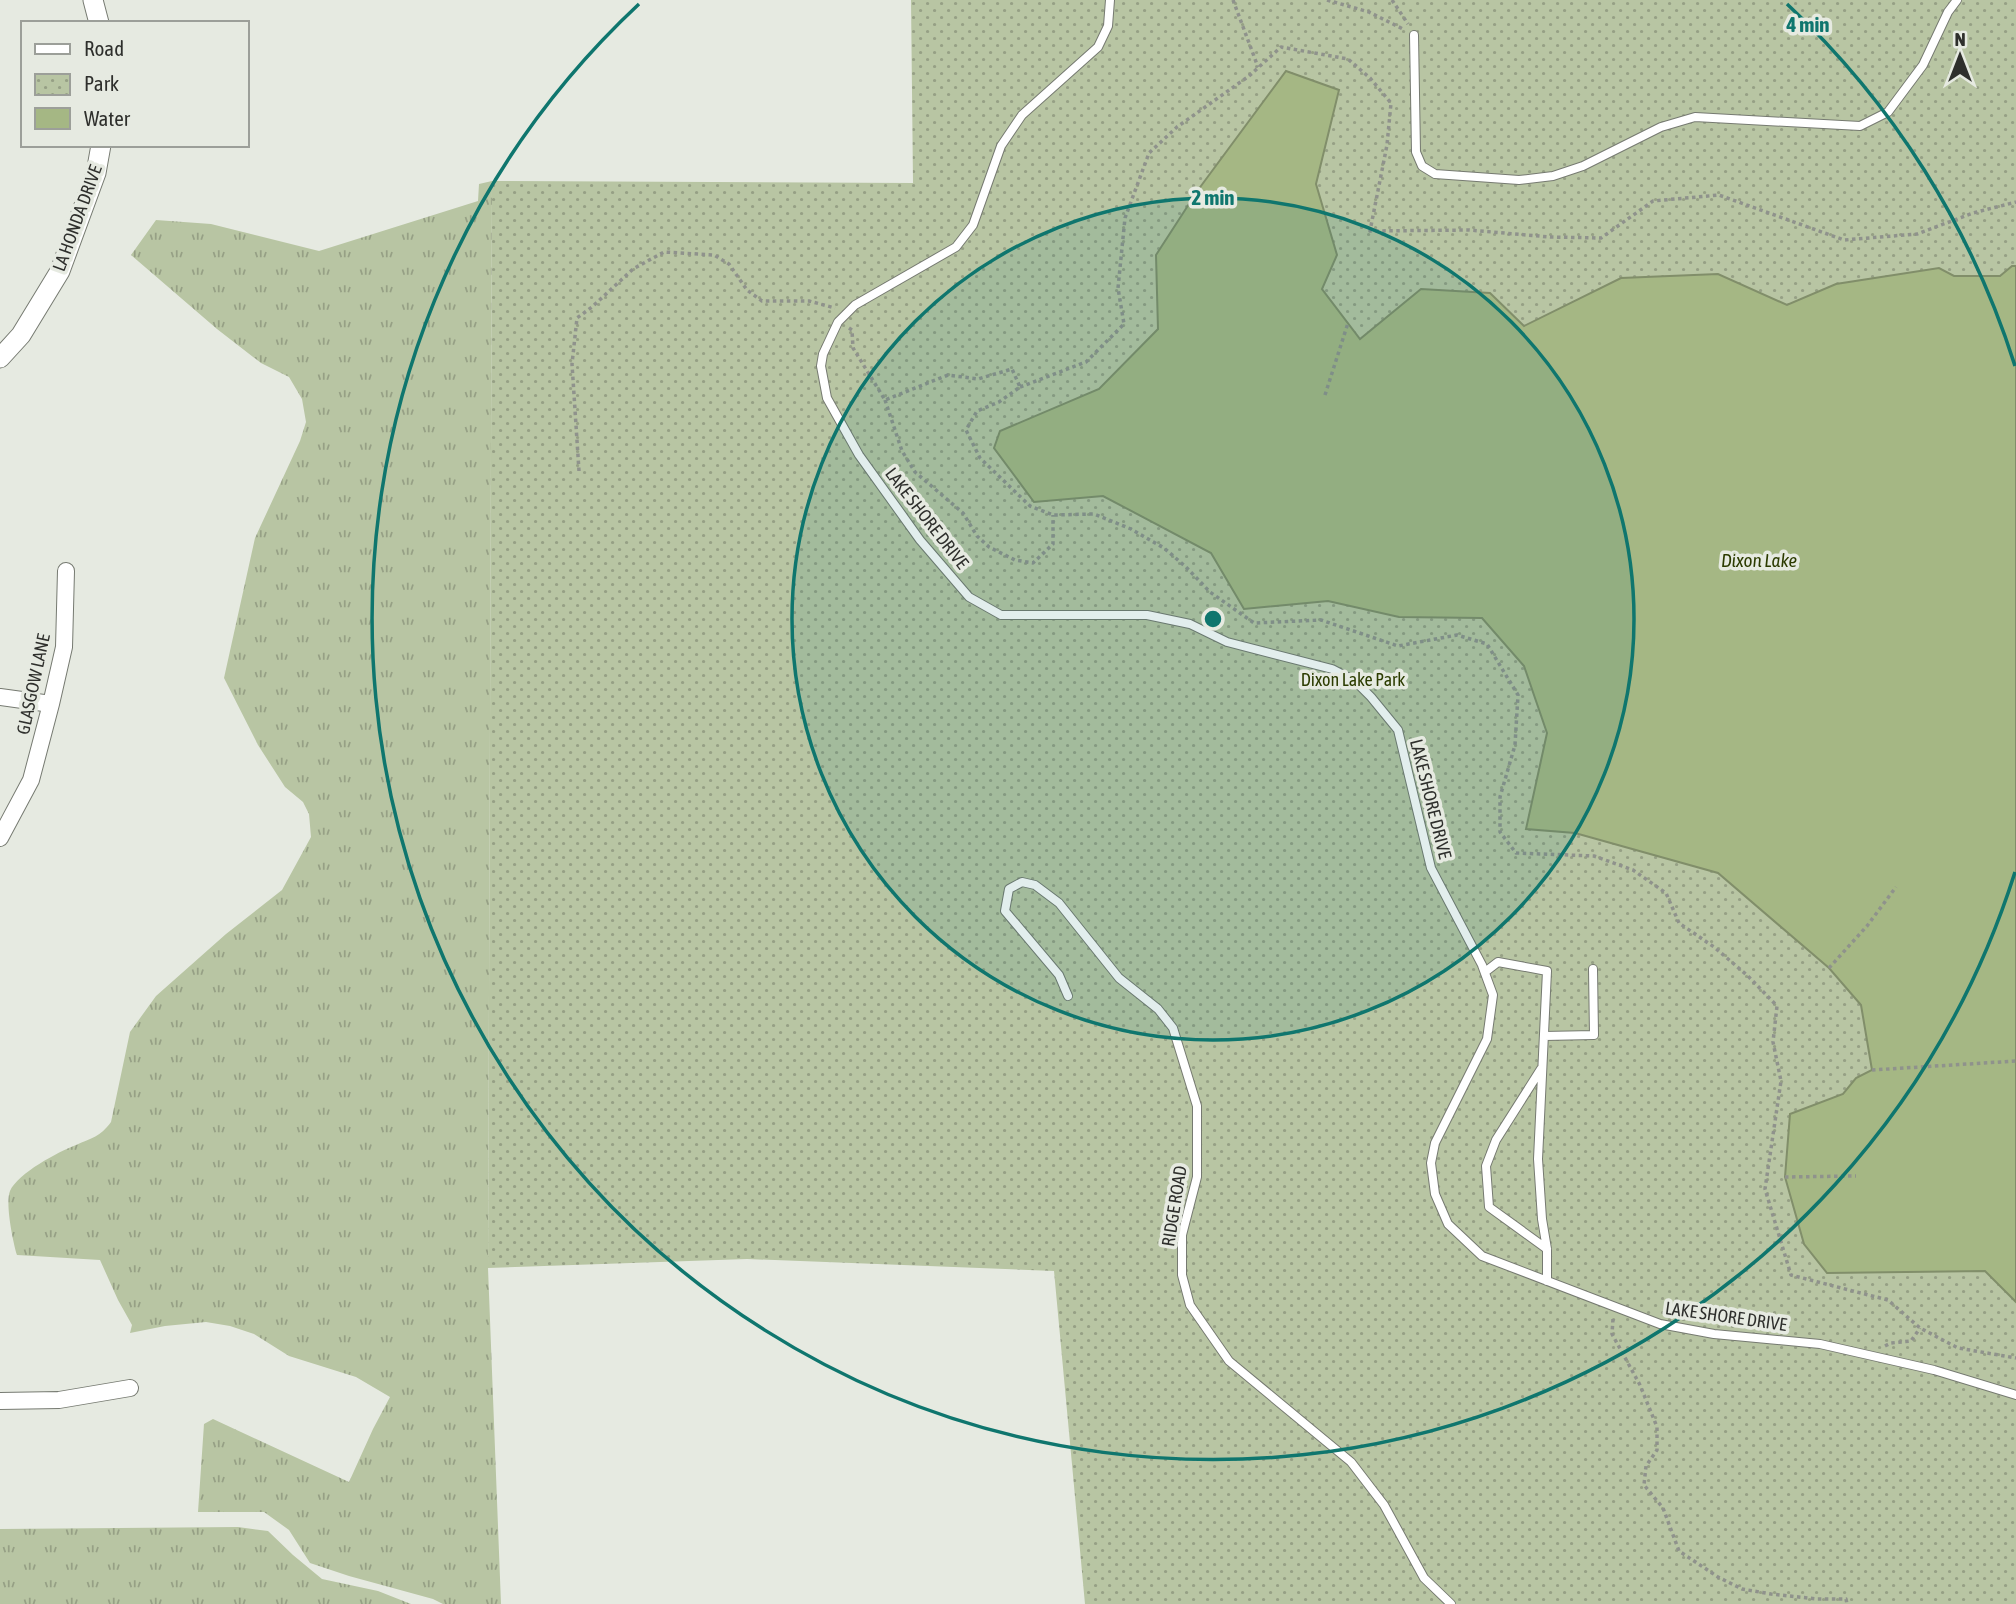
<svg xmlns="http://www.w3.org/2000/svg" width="2016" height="1604" font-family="'Asap Condensed',sans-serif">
<defs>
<pattern id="grass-tufts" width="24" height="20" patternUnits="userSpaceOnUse" patternTransform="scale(1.75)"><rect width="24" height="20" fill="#b8c5a3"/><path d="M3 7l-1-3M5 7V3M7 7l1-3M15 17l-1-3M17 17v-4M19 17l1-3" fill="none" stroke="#96a085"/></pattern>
<pattern id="park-dots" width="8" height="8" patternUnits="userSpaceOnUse" patternTransform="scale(1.75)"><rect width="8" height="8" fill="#b8c5a3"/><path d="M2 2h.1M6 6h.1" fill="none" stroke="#96a085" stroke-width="1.8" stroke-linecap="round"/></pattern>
</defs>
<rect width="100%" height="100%" fill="#e6eae1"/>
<path fill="url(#grass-tufts)" d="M492,181L488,1268L501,1604H443L433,1599L349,1576L310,1563L289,1530L264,1512H198L204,1424L213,1419L349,1482L373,1429L390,1397L356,1377L289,1356L254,1334L230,1326L206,1322L165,1326L130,1333L132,1325L118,1300L100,1260L17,1255C13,1242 5,1203 10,1191C18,1173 58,1152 76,1145C92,1138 100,1137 111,1122L130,1032L156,996L226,934L282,890L311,837L309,814L303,802L285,787L258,745L224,678L255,538L300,441L306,422L302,399L289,377L261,363L217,329L131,255L156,220L211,224L319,251L478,201L479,184Z
M238,1527L268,1531L293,1555L322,1579L378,1591L411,1604H0V1529Z"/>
<path fill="url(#park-dots)" d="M911,0H2016V1604H1085L1054,1271L747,1259L488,1268L492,181L913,183Z"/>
<path fill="#a5b784" stroke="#818e6a" stroke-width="2" d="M1286,71L1339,90L1316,184L1337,255L1322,289L1360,339L1421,289L1490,293L1524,326L1621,278L1718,274L1787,305L1836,284L1939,268L1954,276H2000L2012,266H2016V1302L1985,1271L1827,1273L1804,1244L1785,1177L1790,1114L1843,1094L1856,1078L1872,1070L1861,1005L1829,968L1718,873L1575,833L1526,829L1547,733L1524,666L1482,618L1399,617L1328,601L1244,609L1211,553L1103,496L1034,502L994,448L1000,431L1099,389L1158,329L1156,255L1198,190Z"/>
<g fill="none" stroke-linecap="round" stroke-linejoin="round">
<defs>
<path id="service" d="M1110,0L1108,26L1098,47L1022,115L1001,146L973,225L956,247L855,305L838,322L823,354L821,366L827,398L859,455L920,540L969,597L1001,615H1147L1190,624L1227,642L1332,669L1355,681L1371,697L1398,730L1431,868L1482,965L1493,995L1487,1039L1435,1143L1431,1163L1435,1194L1448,1224L1482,1256L1660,1324L1714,1334L1820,1344L1934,1370L2016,1395
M1414,35L1416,152L1422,166L1435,174L1519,180L1553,176L1583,166L1661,127L1695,117L1860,126L1888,112L1923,65L1948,12L1957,0
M1485,972L1498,962L1547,971L1538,1159L1542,1219L1547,1249V1281
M1068,996L1059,975L1005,911L1009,889L1022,882L1035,885L1059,903L1119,978L1158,1009L1173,1028L1197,1106V1177L1182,1235V1275L1190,1305L1229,1361L1351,1462L1384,1505L1424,1578L1451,1604
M1544,1036L1594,1035L1593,969
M1541,1069L1496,1140L1486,1166L1489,1207L1547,1249"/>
<path id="minor" d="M0,697L51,704
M0,838L31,780L51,704L64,647L66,571
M0,1401L59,1400L130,1388"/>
<path id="tertiary" d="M93,0L99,23
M0,358L21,335L60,271L96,173L101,145"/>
</defs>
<use href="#service" stroke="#767a71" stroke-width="10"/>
<use href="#minor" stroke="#767a71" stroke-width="18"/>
<use href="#tertiary" stroke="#767a71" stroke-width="21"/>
<path stroke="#8f928c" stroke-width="3.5" stroke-dasharray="3.5 3.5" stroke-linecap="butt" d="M1233,0L1258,67
M1327,0L1369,12L1403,29
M1392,0L1408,24
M849,328L852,330L853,348L885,400L948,375L978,379L1012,369L1020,387L999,402L977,411L966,430L980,458L1030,506L1053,515L1094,514L1131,529L1164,548L1186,567L1210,592L1254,623L1321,620L1398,646L1457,635L1487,644L1518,695L1515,745L1500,797V832L1516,853L1594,856L1633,870L1666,893L1679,923L1714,947L1748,976L1777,1006L1773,1042L1781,1081L1765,1189L1791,1275L1888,1300L1920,1328L1958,1348L2016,1358
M1020,387L1086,362L1124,324L1118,288L1125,218L1149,153L1177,127L1249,76L1281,47L1348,59L1370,78L1391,103L1387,145L1370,231L1469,230L1550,237L1601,238L1653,201L1719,195L1844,240L1917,234L1973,213L2016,202
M1325,395L1348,323
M885,400L902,451L915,472L963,513L977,536L989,547L1015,560L1033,563L1053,544V515
M579,471L572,364L577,318L592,307L633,269L664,252L714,255L729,264L747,290L762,301H809L835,308
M1829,968L1867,926L1896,887
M1872,1070L2016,1061
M1785,1177L1856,1176
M1613,1319L1612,1334L1640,1385L1657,1427V1450L1646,1466L1644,1485L1663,1508L1679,1551L1718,1577L1742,1589L1771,1594L1817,1599H1846L1847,1604
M1885,1346L1891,1343L1911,1341L1920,1328"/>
<use href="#service" stroke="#fff" stroke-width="8"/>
<use href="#minor" stroke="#fff" stroke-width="16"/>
<use href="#tertiary" stroke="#fff" stroke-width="19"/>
</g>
<circle cx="1213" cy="619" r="421" fill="#0f766e" fill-opacity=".12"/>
<g fill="none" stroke="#0f766e" stroke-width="3.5">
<circle cx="1213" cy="619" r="421"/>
<path d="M2015 872A841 841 0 1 1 639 4M1787 4A841 841 0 0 1 2015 366"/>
</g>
<g text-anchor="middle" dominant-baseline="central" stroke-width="7" stroke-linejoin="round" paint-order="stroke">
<g font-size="18" fill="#2e2f2c" stroke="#e6eae1">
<text transform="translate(77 218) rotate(-70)">LA HONDA DRIVE</text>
<text transform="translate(927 518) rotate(52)">LAKE SHORE DRIVE</text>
<text transform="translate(33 684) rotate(-78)">GLASGOW LANE</text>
<text transform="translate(1431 799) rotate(76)">LAKE SHORE DRIVE</text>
<text transform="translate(1174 1206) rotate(-81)">RIDGE ROAD</text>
<text transform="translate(1726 1316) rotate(8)">LAKE SHORE DRIVE</text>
</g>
<g font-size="18" fill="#2c3c00" stroke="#e6eae1">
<text x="1353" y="679">Dixon Lake Park</text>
</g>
<g font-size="19" font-style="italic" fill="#2c3b00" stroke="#e6eae1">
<text x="1759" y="560">Dixon Lake</text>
</g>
</g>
<circle cx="1213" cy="619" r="10" fill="#0f766e" stroke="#e6eae1" stroke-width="3.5"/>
<g font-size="21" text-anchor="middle" font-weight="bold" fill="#0f766e" stroke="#e6eae1" stroke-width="7" stroke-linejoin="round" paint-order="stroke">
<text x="1808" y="32">4 min</text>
<text x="1213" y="205">2 min</text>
</g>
<rect x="21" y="21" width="228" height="126" fill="#e6eae1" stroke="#9c9f99" stroke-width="2"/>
<rect x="35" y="44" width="35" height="10" fill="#ffffff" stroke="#9c9f99" stroke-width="2"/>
<text x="84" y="56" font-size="21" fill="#2e2f2c">Road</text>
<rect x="35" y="74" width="35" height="21" fill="url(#park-dots)" stroke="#9c9f99" stroke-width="2"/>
<text x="84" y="91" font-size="21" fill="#2e2f2c">Park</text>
<rect x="35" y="108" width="35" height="21" fill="#a5b784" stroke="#9c9f99" stroke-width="2"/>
<text x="84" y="126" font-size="21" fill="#2e2f2c">Water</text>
<g transform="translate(1960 56)" stroke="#e6eae1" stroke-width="5" paint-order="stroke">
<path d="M0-5L12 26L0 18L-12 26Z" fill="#2e2f2c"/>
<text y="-10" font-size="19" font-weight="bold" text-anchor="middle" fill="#2e2f2c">N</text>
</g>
</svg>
